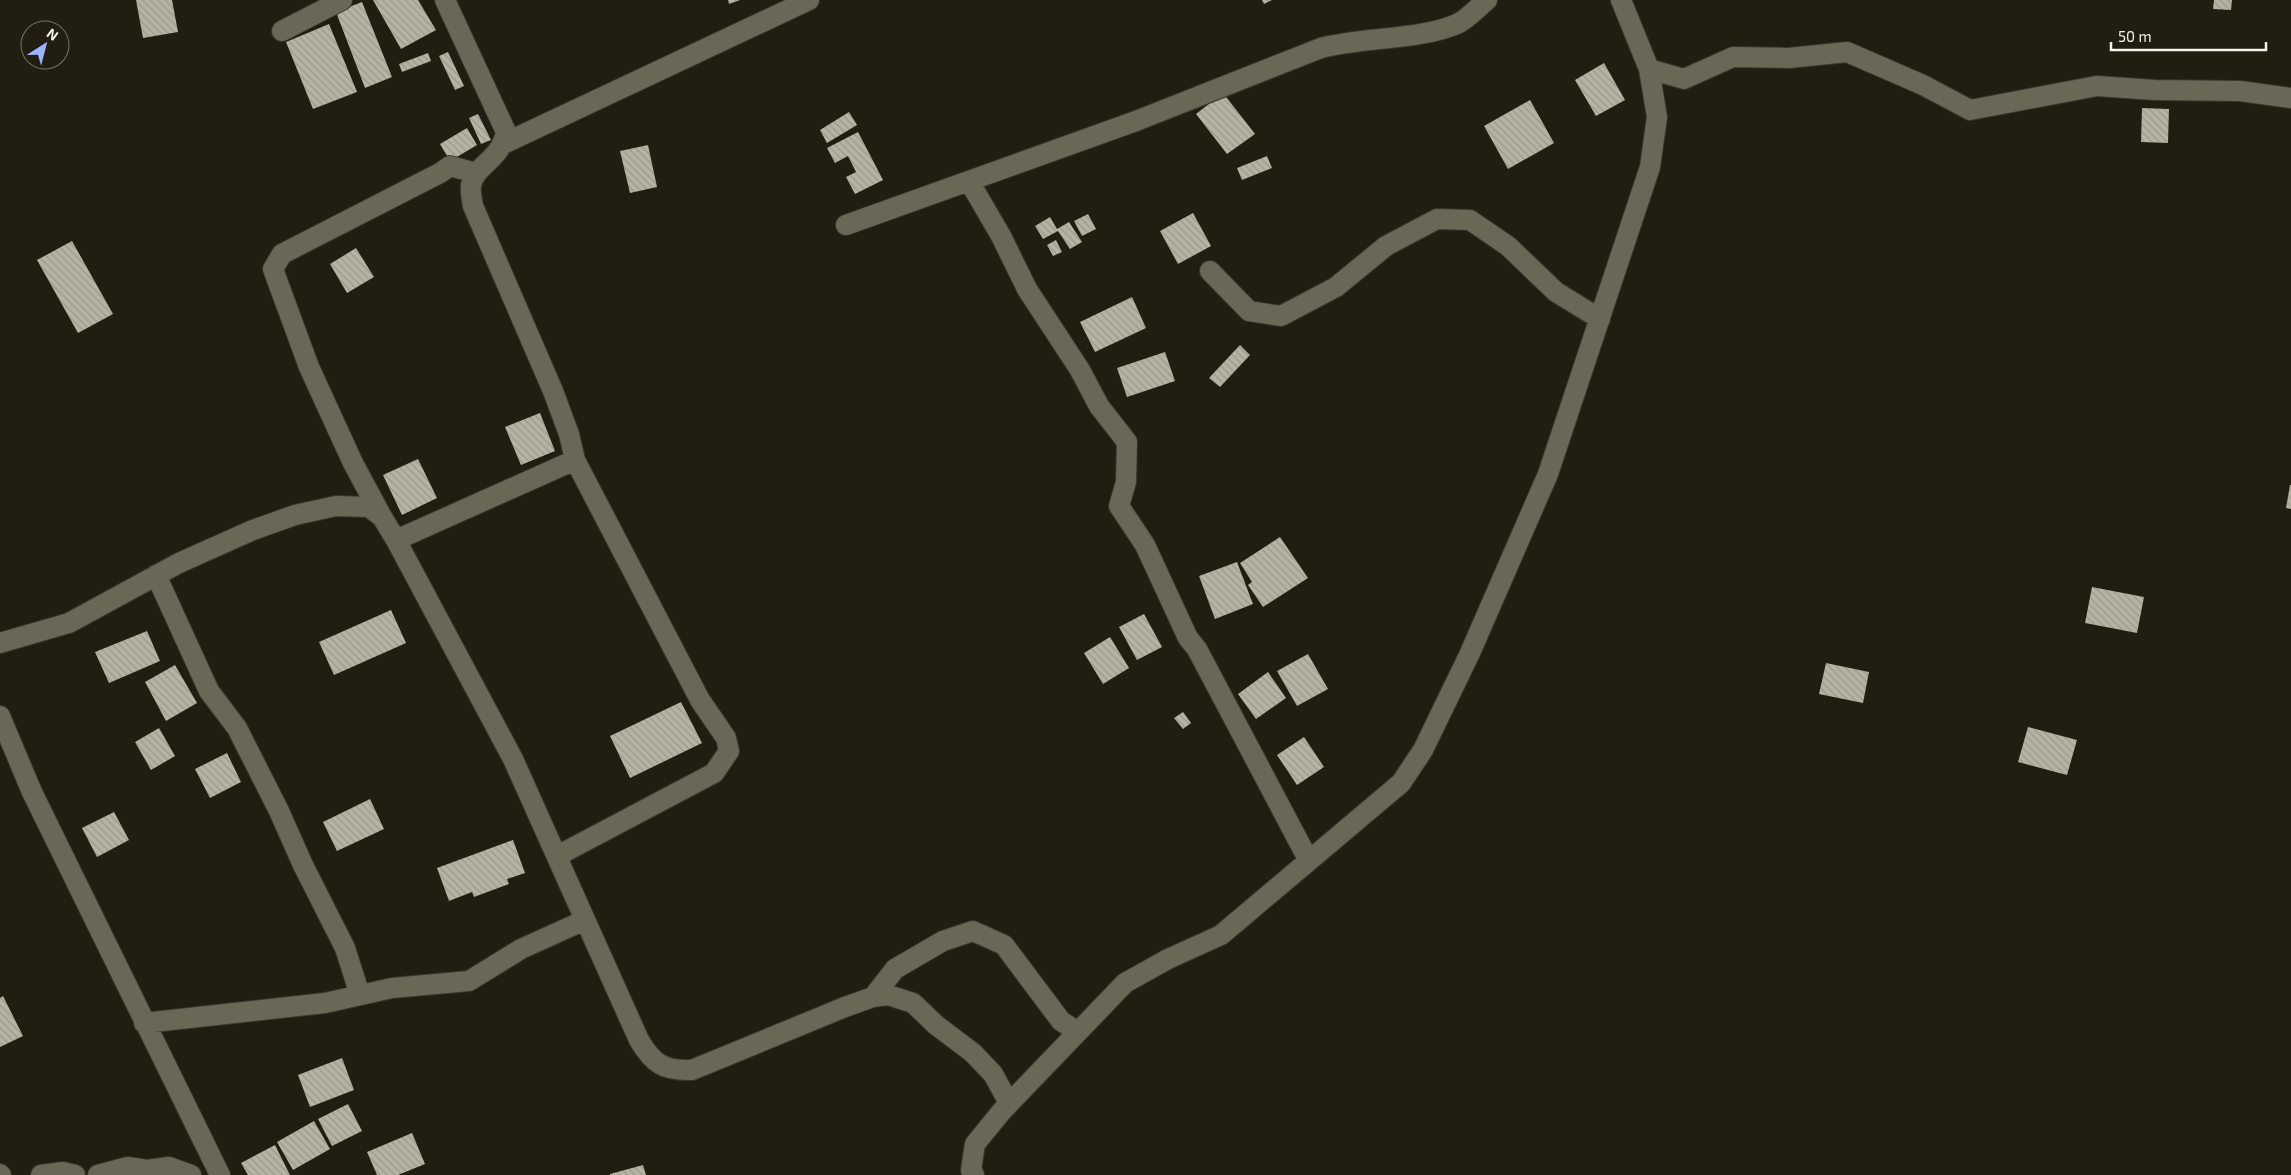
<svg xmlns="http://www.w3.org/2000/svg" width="2291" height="1175" font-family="'Exo 2',sans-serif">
<defs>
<pattern id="building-back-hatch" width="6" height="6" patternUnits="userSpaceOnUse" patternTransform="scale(1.25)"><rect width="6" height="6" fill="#b7b3a2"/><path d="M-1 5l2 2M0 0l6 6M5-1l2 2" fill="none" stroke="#9c988b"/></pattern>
</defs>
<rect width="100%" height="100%" fill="#211d10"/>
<path fill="url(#building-back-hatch)" d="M136,0H172L178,32L143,38Z
M373,0H418L436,30L401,49Z
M728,0H740L729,4Z
M1262,0H1272L1264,4Z
M2214,0H2232L2231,10L2213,9Z
M362,2L392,77L365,88L336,12Z
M329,24L357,92L313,109L286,42Z
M448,52L464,86L455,90L439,56Z
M428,53L431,61L402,72L399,64Z
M1604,63L1625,100L1596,116L1575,80Z
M1223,93L1255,134L1227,154L1196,114Z
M1530,100L1554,143L1508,169L1484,126Z
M2142,108L2169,109L2168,143L2141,142Z
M849,112L857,125L827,143L820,130Z
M478,114L491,140L481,144L469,118Z
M467,128L477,145L450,161L440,144Z
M858,132L883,180L855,194L846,177L856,172L848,156L835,163L827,148Z
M648,145L657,187L630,193L620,151Z
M1267,156L1272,168L1242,180L1237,168Z
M1193,213L1211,246L1178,264L1160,231Z
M1088,214L1096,229L1082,236L1074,221Z
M1050,217L1057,229L1069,222L1082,242L1070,249L1058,231L1043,239L1035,226Z
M1056,240L1062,252L1053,256L1047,245Z
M72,241L113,314L78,333L37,260Z
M356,248L374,277L347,293L330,264Z
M1132,297L1146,328L1095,352L1080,322Z
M1240,345L1250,355L1220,387L1209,378Z
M1165,352L1175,381L1127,397L1117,368Z
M540,413L555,451L521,465L505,427Z
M418,459L437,498L402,515L383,475Z
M2290,485H2291V509L2286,508Z
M1280,537L1308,578L1263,607L1248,585L1252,582L1240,563Z
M1237,562L1253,604L1215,619L1199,576Z
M2092,587L2144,597L2137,633L2085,623Z
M391,610L406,643L334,675L319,642Z
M1144,614L1162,647L1137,660L1119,627Z
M147,631L160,661L109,683L95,652Z
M1110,637L1129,668L1103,684L1084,653Z
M1308,654L1328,689L1297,706L1277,671Z
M1826,663L1869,672L1863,703L1819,694Z
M175,665L197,703L166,721L145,682Z
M1268,672L1286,698L1256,719L1238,694Z
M681,702L702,743L630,778L610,736Z
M1183,712L1191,723L1183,729L1174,718Z
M2028,727L2077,740L2067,775L2018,762Z
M159,728L175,756L151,770L135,742Z
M1304,737L1324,767L1297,785L1277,755Z
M227,753L241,782L210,798L195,769Z
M370,799L384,829L337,851L323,822Z
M114,812L129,840L97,857L82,828Z
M513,840L525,873L507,879L509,884L474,897L472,892L449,901L437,868Z
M3,996L23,1036L0,1047V998Z
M342,1058L354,1090L310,1107L298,1075Z
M348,1104L362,1131L332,1146L318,1119Z
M314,1121L330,1149L293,1170L277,1142Z
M412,1133L425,1164L398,1175H377L367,1152Z
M275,1145L290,1175H248L241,1163Z
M643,1165L646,1175H610V1174Z"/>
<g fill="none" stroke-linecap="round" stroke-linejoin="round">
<defs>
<path id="street" d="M282,31L342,0
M1649,69L1684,79L1733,57L1789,58L1847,52L1923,85L1970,110L2097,86L2155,90L2240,91L2291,98
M503,144L809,0
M969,181L1001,236L1027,289L1080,370L1099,406L1127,442L1126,482L1119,506L1145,545L1188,638L1197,649L1309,861
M846,225L1136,121L1321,48C1363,37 1420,40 1457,24C1468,19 1478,7 1487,0
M1210,271L1249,311L1281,316L1336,287L1386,246L1437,219L1470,220L1508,246L1556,292L1600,319
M382,517L353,463L309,367L273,269L282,254L440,173L450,166L476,173
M396,540L575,460L569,434L553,391L473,206C472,200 470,191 471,185C476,164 500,161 506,132L445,0
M156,575L209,691L237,728L279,811L303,865L345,948L360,995
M0,643L69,623L179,563L253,530L295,515L336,506L369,507L382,517L396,540L513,759L639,1040C653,1064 664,1071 692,1070L845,1007L873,997L888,995L913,1003L936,1025L973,1053L993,1074L1009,1103
M0,716L32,792L220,1175
M557,856L714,773L729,751L726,738L700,700L575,460
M873,997L895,969L943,941L973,931L1004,945L1061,1021L1078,1032
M144,1023L325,1003L392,988L469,981L521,949L585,920
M0,1174L1,1175
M41,1175L63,1172L75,1175
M98,1175L128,1167L147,1170L169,1167L191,1175
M974,1175L971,1170L975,1144L1002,1111L1125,983L1168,959L1221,935L1401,783L1423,750L1470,653L1548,474L1650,167L1657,117L1649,69L1621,0"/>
</defs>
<use href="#street" stroke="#39362f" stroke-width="22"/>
<use href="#street" stroke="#6b6757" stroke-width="20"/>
</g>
<g transform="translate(45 45) rotate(36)"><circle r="24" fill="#211d10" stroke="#757267"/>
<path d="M0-4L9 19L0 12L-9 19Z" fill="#9cb4fd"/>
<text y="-8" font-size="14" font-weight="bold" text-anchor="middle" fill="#f4f2e9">N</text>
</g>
<path d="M2111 42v8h155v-8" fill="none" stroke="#f4f2e9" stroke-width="2.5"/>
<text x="2118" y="42" font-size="15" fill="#f4f2e9" stroke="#211d10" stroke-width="4" paint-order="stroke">50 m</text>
</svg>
